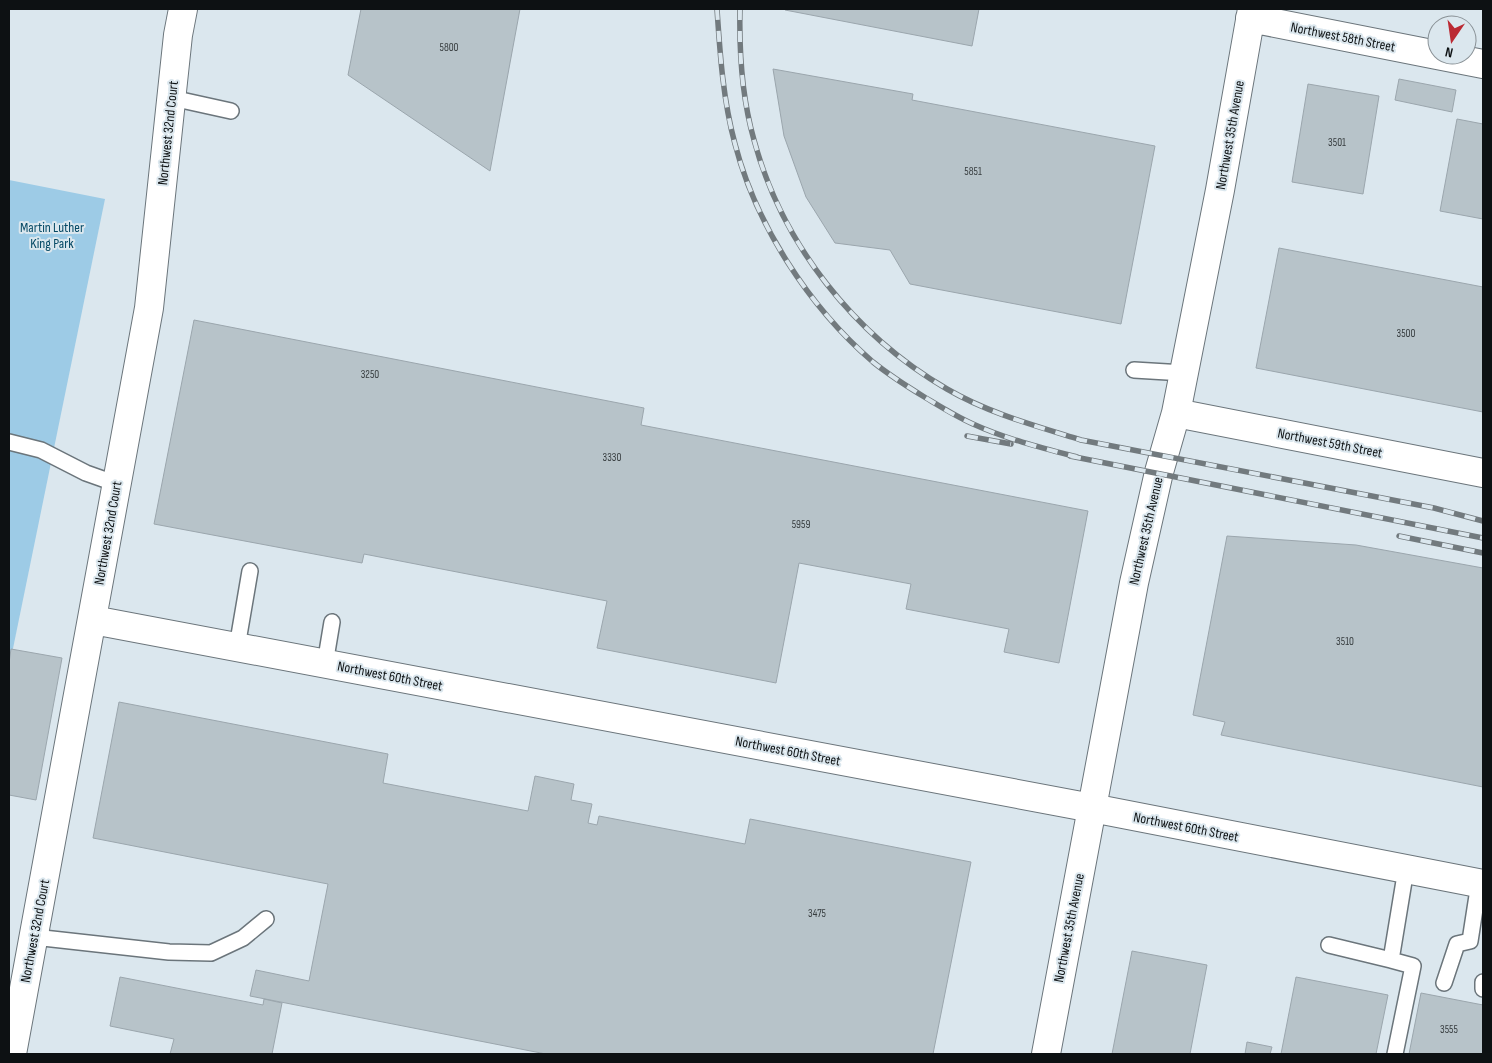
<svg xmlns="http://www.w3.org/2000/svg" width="1492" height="1063" font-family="'Sofia Sans Condensed',sans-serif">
<rect width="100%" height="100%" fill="#dbe7ee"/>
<path fill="#9dcbe6" d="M9,180L105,199L9,668Z"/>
<path fill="#b7c3c9" stroke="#9ba6ad" d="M361,9H520L490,171L348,75Z
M785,9H979L972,46L785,10Z
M773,69L913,94L912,100L1155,146L1121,324L910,284L890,250L835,243L806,197L784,136Z
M1399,79L1456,90L1452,112L1395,100Z
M1308,84L1379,96L1363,194L1292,182Z
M1457,119L1483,124V219L1440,211Z
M1279,248L1483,287V412L1256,368Z
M194,320L644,408L641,425L1088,511L1059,663L1004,652L1009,629L906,609L911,584L799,563L776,683L597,648L607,601L364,554L362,563L154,524Z
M1227,536L1356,545L1483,568V787L1221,735L1225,722L1193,715Z
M11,649L62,658L36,800L9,795V663Z
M119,702L388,754L383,783L528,811L535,776L574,784L571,800L592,804L588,823L597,825L599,816L745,844L750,819L971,862L933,1054H546L250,996L256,970L309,981L328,884L93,838Z
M1132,951L1207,965L1190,1054H1112Z
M120,977L263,1005L264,999L282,1003L272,1054H170L174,1039L110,1026Z
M1296,977L1388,995L1376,1054H1281Z
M1421,993L1483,1005V1054H1409Z
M1247,1042L1272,1047L1270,1054H1245Z"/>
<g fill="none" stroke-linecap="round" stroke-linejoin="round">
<defs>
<path id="service" d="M172,98L231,111
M1134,370L1184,373
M9,442L41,450L86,473L117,484
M237,647L250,571
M325,664L332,622
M34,937L169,952L211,953L243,938L266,919
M1329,945L1391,960L1413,966L1395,1054
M1391,960L1406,869
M1444,983L1457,944L1470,941L1479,883
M1483,989V982"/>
<path id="minor" d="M1250,18L1437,55
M1437,55L1483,64
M1176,413L1483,473
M93,620L1092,808L1483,884
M12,1054L149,308L178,35L183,9
M1046,1054L1134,583L1159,472L1176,413L1220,190L1252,9"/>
</defs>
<use href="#service" stroke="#6b757b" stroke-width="18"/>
<use href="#minor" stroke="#6b757b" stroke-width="30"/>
<use href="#service" stroke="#fff" stroke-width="15"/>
<use href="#minor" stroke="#fff" stroke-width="28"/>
<defs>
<path id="rail" d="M717,9C720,54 723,100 735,144C756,225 809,307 873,362C889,375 908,387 926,398C941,407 957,417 973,424C1006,439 1042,448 1077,457
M740,9C739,53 742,98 754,140C782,244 854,335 947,389C988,413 1036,426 1081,440L1434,508L1483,521
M967,436L1011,444
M1070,456L1483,538
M1399,536L1483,553"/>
</defs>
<use href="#rail" stroke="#727a7e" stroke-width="5.5"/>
<use href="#rail" stroke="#dbe7ee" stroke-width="4" stroke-dasharray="11" stroke-linecap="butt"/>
</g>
<g text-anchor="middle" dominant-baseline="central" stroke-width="4" stroke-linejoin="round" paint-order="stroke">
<g font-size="11" fill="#383e40">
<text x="449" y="47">5800</text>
<text x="1337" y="142">3501</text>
<text x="973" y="171">5851</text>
<text x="1406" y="333">3500</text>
<text x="370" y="374">3250</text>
<text x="612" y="457">3330</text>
<text x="801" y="524">5959</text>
<text x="1345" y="641">3510</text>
<text x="817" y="913">3475</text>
<text x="1449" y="1029">3555</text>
</g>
<g font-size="14" fill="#0d1113" stroke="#dbe7ee">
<text transform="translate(1343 37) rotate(11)">Northwest 58th Street</text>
<text transform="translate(168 133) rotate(-84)">Northwest 32nd Court</text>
<text transform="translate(1230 135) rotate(-80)">Northwest 35th Avenue</text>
<text transform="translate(1330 443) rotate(11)">Northwest 59th Street</text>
<text transform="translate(1146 531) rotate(-77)">Northwest 35th Avenue</text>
<text transform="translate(108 533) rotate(-80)">Northwest 32nd Court</text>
<text transform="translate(390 676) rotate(11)">Northwest 60th Street</text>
<text transform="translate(788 751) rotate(11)">Northwest 60th Street</text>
<text transform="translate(1186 827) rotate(11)">Northwest 60th Street</text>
<text transform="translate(1069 928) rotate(-79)">Northwest 35th Avenue</text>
<text transform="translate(35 931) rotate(-79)">Northwest 32nd Court</text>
</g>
<g font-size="14" fill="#044864" stroke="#dbe7ee">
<text x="52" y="227">Martin Luther<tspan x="52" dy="16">King Park</tspan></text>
</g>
</g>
<rect width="1492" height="1063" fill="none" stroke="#0d1113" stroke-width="20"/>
<g transform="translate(1452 40) rotate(193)"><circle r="24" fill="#dbe7ee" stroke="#899196"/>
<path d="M0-4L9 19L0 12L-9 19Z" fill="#bb2a33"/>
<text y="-8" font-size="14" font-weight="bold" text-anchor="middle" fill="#0d1113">N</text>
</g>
</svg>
